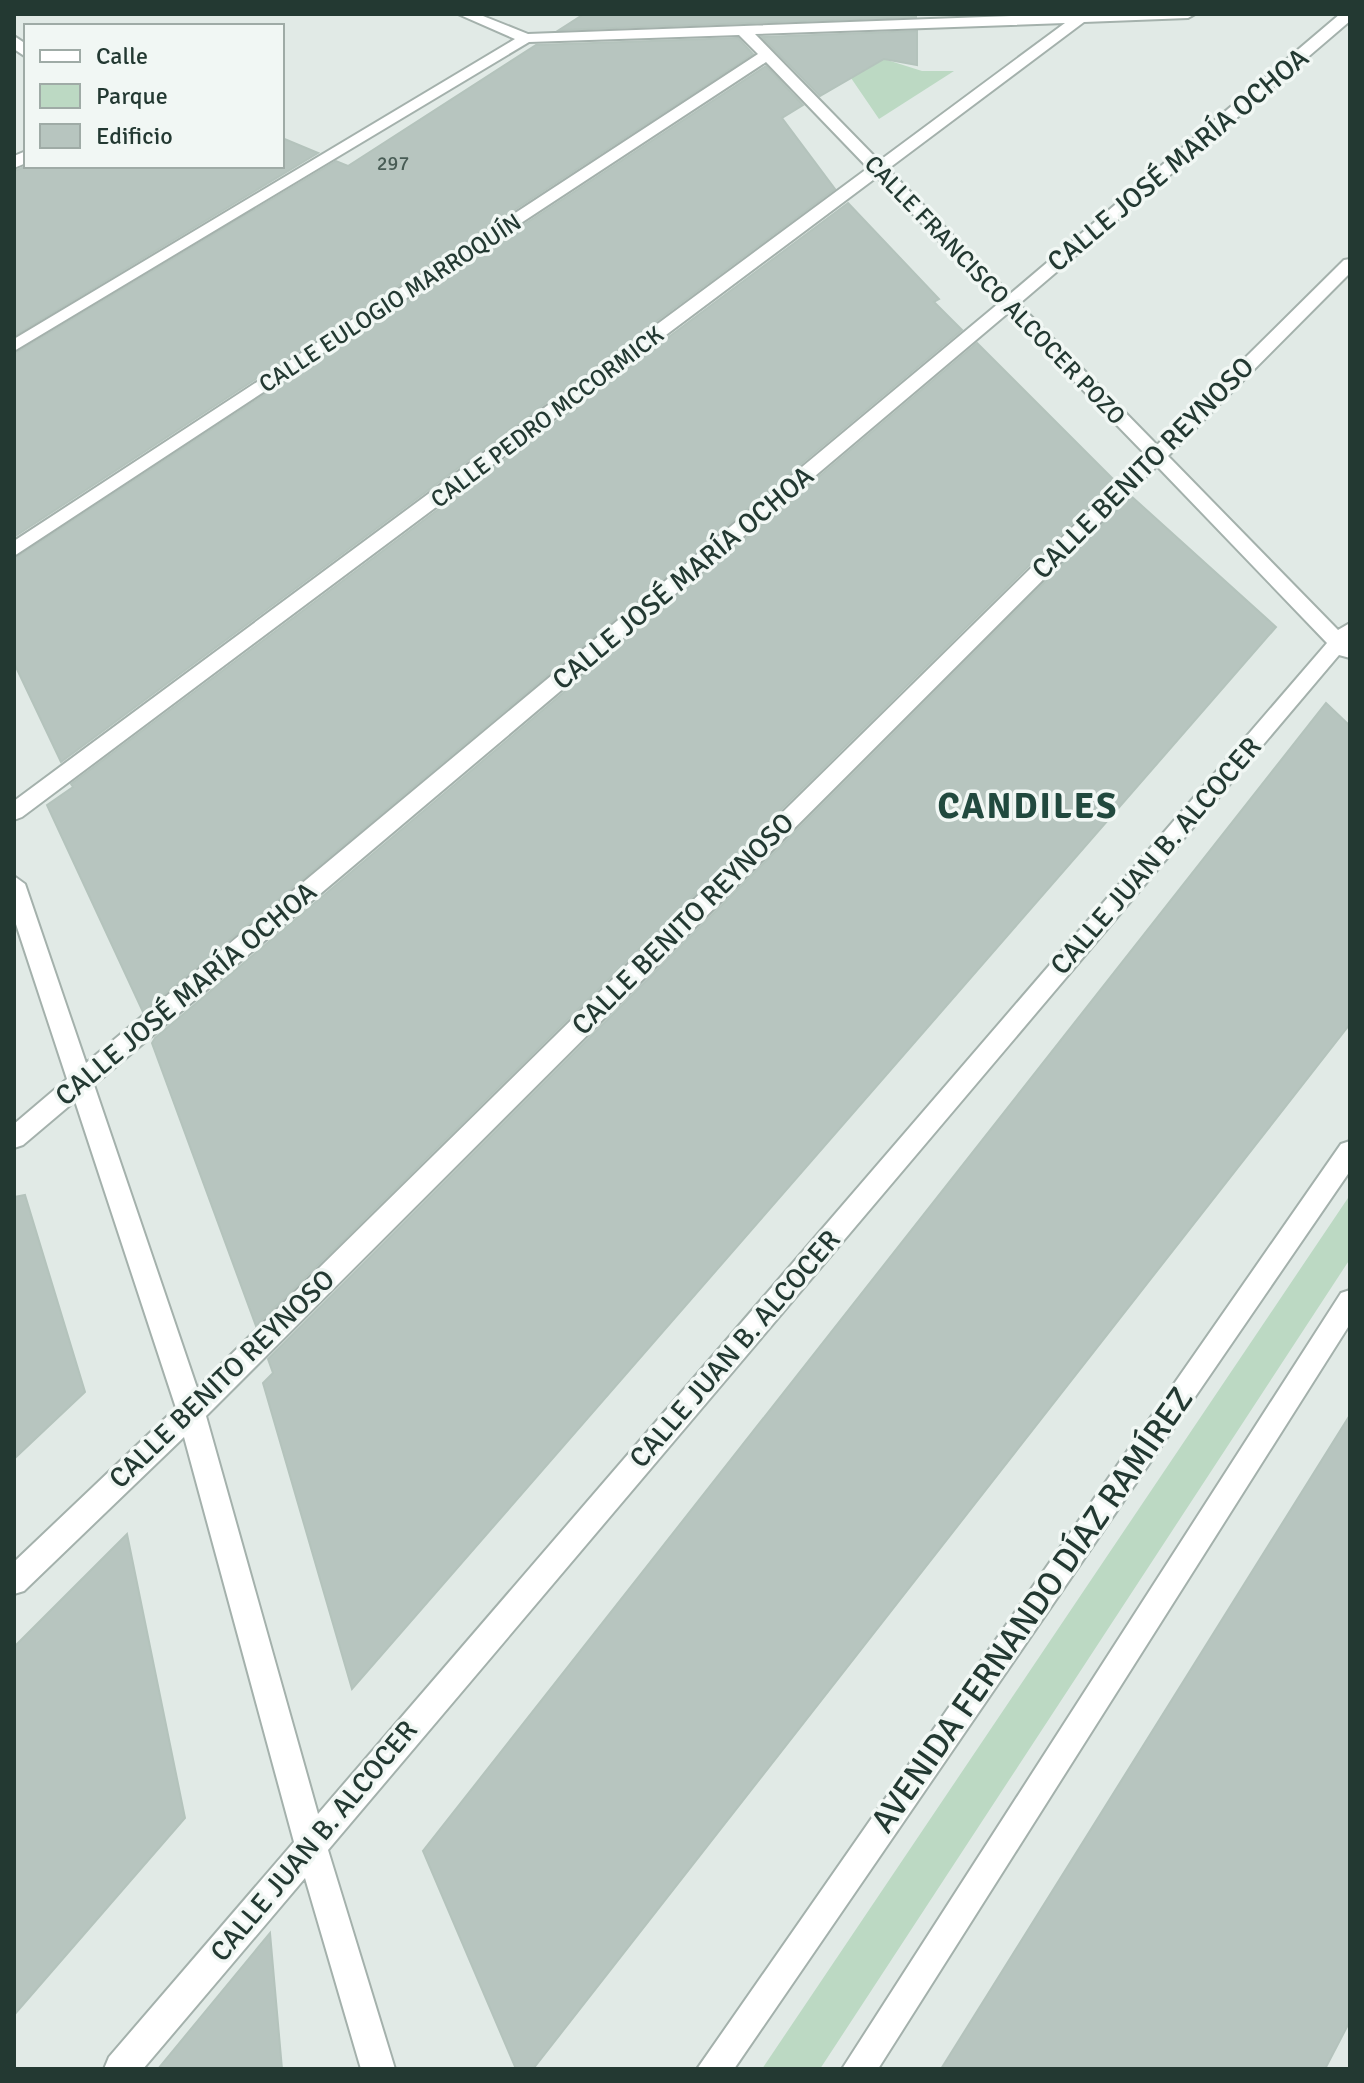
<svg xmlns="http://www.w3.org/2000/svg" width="1364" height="2083" font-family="Signika,sans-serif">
<rect width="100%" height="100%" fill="#e1eae6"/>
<path fill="#bcd9c3" d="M884,59L922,71H954L879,119L851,78Z
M1350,1195V1259L820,2069H762Z"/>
<path fill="#b7c5bf" stroke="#b4c3bc" stroke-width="2" d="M584,14H916V17L559,30Z
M917,31V65L884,59L820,96L762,37Z
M738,38L753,54L14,537V354L336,161L348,166L536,45Z
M766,66L803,105L782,118L835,189L61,762L14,663V559Z
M282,138L318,153L14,336V171L27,166H282Z
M848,203L939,299L934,302L962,330L143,1012L47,805L73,787L71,784Z
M977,343L1115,481L256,1326L152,1043L155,1038Z
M1131,496L1276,627L352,1689L263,1383L273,1373L268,1359Z
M1326,703L1350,726V1024L533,2069H516L423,1851Z
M25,1195L85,1392L14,1459V1197Z
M1350,1415V2021L1325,2069H941Z
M127,1534L185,1818L14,2015V1647Z
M270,1933L282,2069H158Z"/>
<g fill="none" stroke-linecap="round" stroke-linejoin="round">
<defs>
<path id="street" d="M458,14H478L528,34L1068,14H1195L1188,18L1084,22L888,169L1010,294L1340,14H1350V21L1019,304L1157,445L1344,260L1350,259V273L1168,456L1338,630L1350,623V658L1339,655L328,1850L395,2069H361L305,1878L143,2069H104L109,2057L294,1842L184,1437L24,1591L14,1594V1562L176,1408L75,1101L23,1145L14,1148V1124L67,1079L14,918V876L25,884L86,1063L999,303L877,177L22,817L14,820V801L868,168L766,62L14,556V541L758,54L739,35L529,42L14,351V339L515,39ZM1065,23L879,161L755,34ZM1008,313L1146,455L197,1388L94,1085ZM1157,466L1327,643L318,1814L206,1416Z
M14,36L26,44V57L14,49Z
M26,151V163L14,168V156Z
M1350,1141V1171L734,2069H697L1341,1144Z
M1350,1290V1324L878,2069H842L1341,1293Z"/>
</defs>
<use href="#street" stroke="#a4b1ac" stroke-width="4"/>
<use href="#street" fill="#fff" fill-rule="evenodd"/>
</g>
<g text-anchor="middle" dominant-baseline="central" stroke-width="7" stroke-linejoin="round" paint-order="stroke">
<g font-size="20" fill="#485c55">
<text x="393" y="163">297</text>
</g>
<g font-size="24" fill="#233932" stroke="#f1f7f4">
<text transform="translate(995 290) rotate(46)">CALLE FRANCISCO ALCOCER POZO</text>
<text transform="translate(390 303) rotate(-33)">CALLE EULOGIO MARROQUÍN</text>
<text transform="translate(547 417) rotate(-37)">CALLE PEDRO MCCORMICK</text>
</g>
<g font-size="28" fill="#233932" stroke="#f1f7f4">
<text transform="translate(1178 160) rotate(-40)">CALLE JOSÉ MARÍA OCHOA</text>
<text transform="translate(1143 468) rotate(-45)">CALLE BENITO REYNOSO</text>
<text transform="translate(683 578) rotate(-40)">CALLE JOSÉ MARÍA OCHOA</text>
<text transform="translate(1156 856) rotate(-49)">CALLE JUAN B. ALCOCER</text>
<text transform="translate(683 924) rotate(-45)">CALLE BENITO REYNOSO</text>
<text transform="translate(186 994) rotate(-40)">CALLE JOSÉ MARÍA OCHOA</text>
<text transform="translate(735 1349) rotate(-49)">CALLE JUAN B. ALCOCER</text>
<text transform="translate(222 1379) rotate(-44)">CALLE BENITO REYNOSO</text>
<text transform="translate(314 1841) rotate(-50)">CALLE JUAN B. ALCOCER</text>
</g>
<g font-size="34" fill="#233932" stroke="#f1f7f4">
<text transform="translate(1032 1610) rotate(-55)">AVENIDA FERNANDO DÍAZ RAMÍREZ</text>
</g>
<g font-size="36" font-weight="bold" letter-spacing="2" fill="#21493e" stroke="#f1f7f4">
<text x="1028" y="806">CANDILES</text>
</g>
</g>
<rect width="1364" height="2083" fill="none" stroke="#233932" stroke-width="32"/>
<rect x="24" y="24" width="260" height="144" fill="#f1f7f4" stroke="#9faba6" stroke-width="2"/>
<rect x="40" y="50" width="40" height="12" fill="#ffffff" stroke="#9faba6" stroke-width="2"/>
<text x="96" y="64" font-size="24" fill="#233932">Calle</text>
<rect x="40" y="84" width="40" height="24" fill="#bcd9c3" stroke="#9faba6" stroke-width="2"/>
<text x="96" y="104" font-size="24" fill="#233932">Parque</text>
<rect x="40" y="124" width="40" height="24" fill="#b7c5bf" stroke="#9faba6" stroke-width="2"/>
<text x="96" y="144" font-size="24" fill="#233932">Edificio</text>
</svg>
